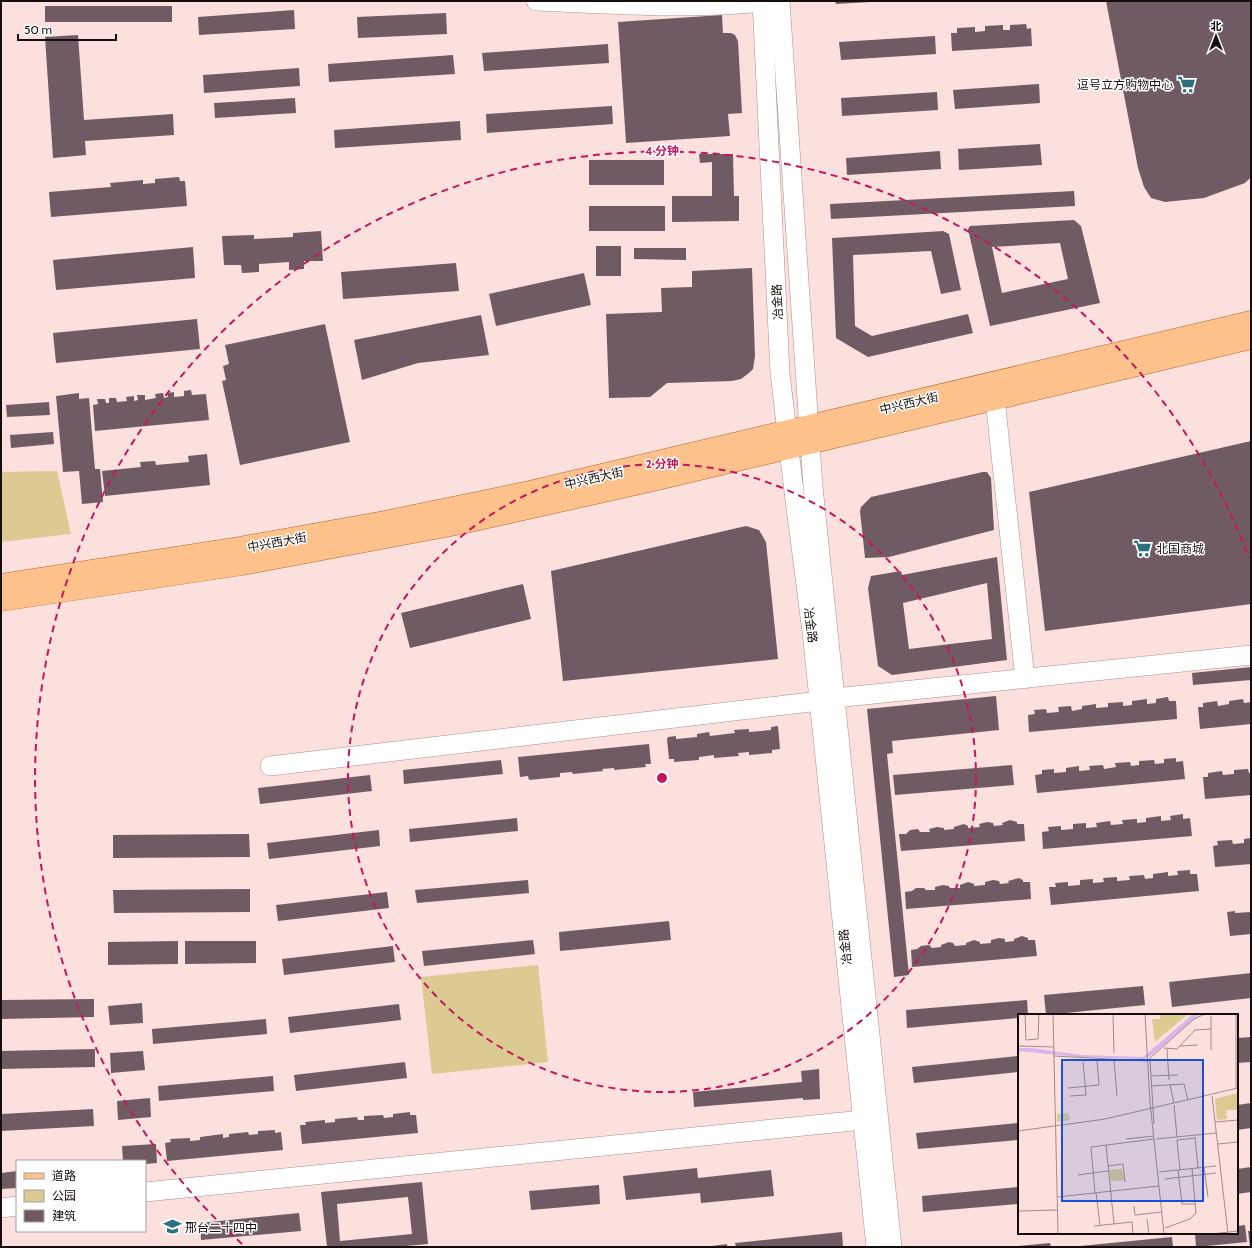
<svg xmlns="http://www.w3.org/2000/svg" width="1252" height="1248" font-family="Cabin,'Noto Sans SC',sans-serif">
<rect width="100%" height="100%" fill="#fbe0de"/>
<path fill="#dbcb92" d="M57,471L71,534L1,542V472Z
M538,965L548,1062L432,1074L421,977Z"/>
<path fill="#705b64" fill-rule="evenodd" d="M835,1H871V2L836,4Z
M1106,1H1251V177L1245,183L1204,198L1165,202L1151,198L1144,187L1138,168Z
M45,6H172V22H45Z
M294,10L295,29L199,35L198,17Z
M446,13L447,34L358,38L357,17Z
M722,15L723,33H731L735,35L738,41L742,113L728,114L730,136L626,143L618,22Z
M1026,24L1027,29L1031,28L1032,46L952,51L951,33H957V28L975,27V32L985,31V26L1003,25V30H1010V25Z
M78,35L84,120L173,114L174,135L85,141L86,155L53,158L45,37Z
M935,36L936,54L841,60L839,42Z
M608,44L609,63L484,71L482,53Z
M453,55L455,74L329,82L328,64Z
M299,68L300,86L204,93L203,75Z
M1039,84L1040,103L955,109L953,90Z
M937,92L938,110L842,116L841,98Z
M295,98L296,113L215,118L214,103Z
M612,106L613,124L487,133L486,114Z
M460,121L461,140L335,148L334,130Z
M1040,144L1042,165L959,170L958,149Z
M940,151L941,169L847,175L846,158Z
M699,154H733L734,196H739V221L672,222V196H712V162L700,163Z
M589,160H664V185H589Z
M179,177L180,181H185L187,206L51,217L49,192L111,187L110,183L143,180V184L155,183V179Z
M1074,191L1075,206L831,219L830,204Z
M589,206H665V231H589Z
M1074,220L1081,226L1100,303L990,326L968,229L970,226ZM1060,243L1068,279L1002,293L992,247Z
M321,231L323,261H304V269L289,270V262L259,264V272L242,273L241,265H224L222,236L254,235V239L293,237V233Z
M943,231L949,234L961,290L941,294L931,251L853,255L855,326L872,336L968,314L973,333L868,357L836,338L832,238Z
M596,246H621V276H596Z
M193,247L195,278L56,290L53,260Z
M634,248H686V260L634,259Z
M456,263L459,291L343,299L341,272Z
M752,268L755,356L753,369L749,373L741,379L732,381L667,383L650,397L609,398L606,314L662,312L661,288L692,287V271Z
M584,273L591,305L496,326L489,294Z
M481,315L489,355L418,363L362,380L354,340Z
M197,319L200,349L56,363L53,333Z
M325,324L350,442L240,465L222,381L226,380L223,366L229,364L225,345Z
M191,390L192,395L206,394L209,420L95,431L93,405L98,404L97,399H105L106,403H109V398H116L117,402L127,401L126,397L134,396V401L138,400L137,395H145V400L156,398L155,394L163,393L164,398L168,397L167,393L174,392V397L184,396V391Z
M79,393V399L89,398L95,469H100L103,502L82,504L79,471L63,472L56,396Z
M49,402L50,415L7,417L6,405Z
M53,432L54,444L11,448L10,435Z
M1251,441V604L1045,631L1029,492Z
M207,454L210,485L105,496L102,471L141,467L140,462L155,461L156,465L189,462L188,456Z
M983,472H987L991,478L994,530L889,557L865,558L860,511L861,507L871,497Z
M746,526L759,530L766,542L778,659L563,681L551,571Z
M997,557L1007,660L892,675L878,666L868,588L871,576L901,571L902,575ZM987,583L992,639L909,649L903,603Z
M523,584L531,619L410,648L401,613Z
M1251,667V680L1193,685L1192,673Z
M996,696L999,730L892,741L893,753L887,754L909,975L894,977L867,709Z
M1168,697L1169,701H1176L1177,719L1029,732L1028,715L1035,714L1034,710L1046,709L1047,713L1059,712L1058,707L1071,706L1072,711L1082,709V706L1096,704V708L1108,707V703L1123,702V706L1132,705V701L1147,699V704L1156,703V699Z
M1243,699L1244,703L1251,702V724L1200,729L1198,707H1203V703L1217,701L1218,706L1229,704V701Z
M778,726L780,749L772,750V753L749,755V752L738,753L739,756L714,758V755L699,757V760L674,762V759H669L667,739L668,737L676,736V739L697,737V734L709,732L710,736L735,733L734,730L749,729V732L771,730V727Z
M649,744L651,764H645L646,767L614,770V768L602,769L603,771L573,774L572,772L560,773V777L529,780L528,776L520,777L518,757Z
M1176,758V762L1183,761L1185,779L1037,793L1035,775L1042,774V770L1054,769V773L1066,772V768L1079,766V771L1090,770L1089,766L1103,765L1104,769L1116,767L1115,763L1130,762L1131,766L1139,765V761L1154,760L1155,764L1164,763V759Z
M501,760L503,774L404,784L403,770Z
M1012,765L1014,785L895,795L893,775Z
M1248,769L1249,773H1251V795L1205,799L1203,777H1208V773L1222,771L1223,775L1234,774V770Z
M370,775L372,791L260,804L258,788Z
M1183,814V819L1190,818L1192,836L1043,849L1042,832L1049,831L1048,827L1061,826V830L1073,829V824L1086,823V828L1097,827L1096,823L1110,821L1111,825L1123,824L1122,820L1137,819V823L1146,822V818L1161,816V821L1171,820L1170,816Z
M517,818L518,831L410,842L409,829Z
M1010,820L1017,822V824H1024L1025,841L901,851L899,834H906L910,830L918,829L920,832H930L929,829L937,827L944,828V830L954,829V827L957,826L964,824L968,826V828L980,827L979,824L987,822L993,823L994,826L1003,825L1002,823Z
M379,830L380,846L269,859L267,843Z
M249,834L250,857L113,858V835Z
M1251,838V864L1215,867L1213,846L1218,845L1217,841L1232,840L1233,844L1244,843V839Z
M1190,870V874H1197L1199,891L1051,905L1049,887H1056L1055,883L1068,882V886L1080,885V880L1093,879V883L1104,882L1103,878L1117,877V881L1130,880L1129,876L1144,875L1145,879L1153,878V874L1168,872V876L1178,875L1177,871Z
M1019,878L1023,880V882H1030L1031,899L906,909L905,892L912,891L916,888H924L926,890H935V887L943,885L949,886L950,888H960V885L968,882L974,884V886L985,885V882L993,880L999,881L1000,884L1009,883L1008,881Z
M528,880L529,893L417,903L415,890Z
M250,889V912L114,913L113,890Z
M387,892L389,908L278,921L276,905Z
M1235,911V913L1251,912V934L1230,936L1227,912Z
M669,921L671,940L560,951L559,932Z
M1022,936L1028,938V940H1035L1037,956L912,967L911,950L917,949L921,946L929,945L932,948L941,947V945L949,942L953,943L955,946L966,945V943L974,940L980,942V944L991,943V940L999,938L1005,939V942L1014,941V939Z
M533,940L535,954L424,966L422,951Z
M178,941V964L108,965V942Z
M185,941H256V963L185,964Z
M393,946L395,962L284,975L282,959Z
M1251,973V998L1172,1007L1169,982Z
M1143,986L1145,1005L1046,1015L1044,995Z
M94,999V1017L1,1019V1000Z
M1027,1000L1028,1015H1019V1018L907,1028L906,1010Z
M142,1003L143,1023L110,1025L108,1006Z
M399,1004L401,1020L290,1033L288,1017Z
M266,1019L267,1034L153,1044L152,1029Z
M1251,1037V1062L1237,1063V1038Z
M95,1049V1067L1,1069V1051Z
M143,1051L145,1070L111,1073L110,1053Z
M1019,1056V1072L914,1083L912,1067Z
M405,1062L407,1078L296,1091L294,1075Z
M819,1069L820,1099L803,1100V1098L694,1107L693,1092L802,1082L801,1071Z
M273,1076L274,1091L159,1101L158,1086Z
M150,1098L151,1117L118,1120L117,1101Z
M1251,1103V1128L1237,1130V1105Z
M93,1109L94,1126L1,1131V1114Z
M410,1112V1115H416L418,1133L302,1144L300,1125H306L305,1122L325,1120V1123L335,1122V1119L357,1117L358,1120H364V1116L383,1115L384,1118L393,1117V1114Z
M1019,1123V1140L918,1149L916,1133Z
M275,1130V1133L281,1132L283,1150L167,1161L165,1143L171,1142L170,1139L190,1138V1141L200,1140V1137L223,1134V1138L229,1137V1134L248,1132L249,1135L258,1134V1131Z
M156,1144L157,1163L145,1164V1161H123L122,1146Z
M1251,1167V1192L1237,1194V1169Z
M697,1168L698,1178L771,1170L774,1196L701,1203L700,1193L626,1200L623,1176Z
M17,1171V1188L1,1189V1173Z
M422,1182L428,1244L394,1247H327L321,1192ZM408,1197L412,1234L340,1241L337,1204Z
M599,1185L600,1204L531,1210L529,1191Z
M1019,1187V1204L923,1212L922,1196Z
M299,1213L301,1231L201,1240L200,1223Z
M1245,1225L1247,1242L1196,1247L1195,1233H1237V1226Z
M1248,1231H1251V1247H1250Z
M842,1232L843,1247H736L735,1243Z
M1172,1237L1173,1247H1080V1246Z
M1050,1243L1051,1247H1018V1246Z
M727,1244V1247H712V1246Z"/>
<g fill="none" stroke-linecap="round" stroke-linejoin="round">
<defs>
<path id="minor" d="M536,1C611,4 687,10 762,2
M762,1L780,373L794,492L812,632L876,1247
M780,1L813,487L892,1247
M995,399L1025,679
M835,698L1251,655
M270,766L819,701
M145,1192L863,1120
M1,1208L17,1206"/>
<path id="major" d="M1,585L239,548L385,522L530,492L1251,322
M1,600L242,564L461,523L653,480L1251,338"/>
</defs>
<use href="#minor" stroke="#a9908e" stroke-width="20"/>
<use href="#major" stroke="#ab682d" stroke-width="23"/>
<use href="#minor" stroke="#fff" stroke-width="19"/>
<use href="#major" stroke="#fdc28b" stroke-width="22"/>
</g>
<g fill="none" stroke="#c2185b" stroke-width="2" stroke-dasharray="7 5">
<circle cx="662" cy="778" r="314"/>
<path d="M242 1244A627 627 0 1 1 1249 558"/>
</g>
<defs>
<symbol id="supermarket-bare" viewBox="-9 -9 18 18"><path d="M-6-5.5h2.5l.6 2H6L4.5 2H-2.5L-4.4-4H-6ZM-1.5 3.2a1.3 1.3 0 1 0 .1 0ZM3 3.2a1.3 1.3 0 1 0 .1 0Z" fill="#2a717d" stroke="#fff" stroke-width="2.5" paint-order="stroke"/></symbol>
<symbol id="school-bare" viewBox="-9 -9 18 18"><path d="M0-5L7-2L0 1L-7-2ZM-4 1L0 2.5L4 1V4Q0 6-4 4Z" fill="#2a717d" stroke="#fff" stroke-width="2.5" paint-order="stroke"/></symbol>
</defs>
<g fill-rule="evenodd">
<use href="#supermarket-bare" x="1174" y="72" width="25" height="25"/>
<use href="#supermarket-bare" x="1130" y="536" width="25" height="25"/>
<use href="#school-bare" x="160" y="1214" width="25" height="25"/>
</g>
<g text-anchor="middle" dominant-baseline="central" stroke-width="3" stroke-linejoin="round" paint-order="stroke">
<g font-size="12" fill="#160e0d" stroke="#fff" text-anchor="start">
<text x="1173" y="84" text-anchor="end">逗号立方购物中心</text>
<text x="1156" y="548">北国商城</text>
<text x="185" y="1227">邢台二十四中</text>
</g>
<g font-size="12" fill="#160e0d" stroke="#fff">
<text transform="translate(777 302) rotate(-93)">冶金路</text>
<text transform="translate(909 403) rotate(-13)">中兴西大街</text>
<text transform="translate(594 478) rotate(-13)">中兴西大街</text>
<text transform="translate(277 542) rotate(-10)">中兴西大街</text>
<text transform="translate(811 625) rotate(83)">冶金路</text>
<text transform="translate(845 947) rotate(-96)">冶金路</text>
</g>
</g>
<g transform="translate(1018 1014)">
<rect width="220" height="220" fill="#fbe0de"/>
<path d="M142,0H170L137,28L134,5H142ZM220,79V96H208L209,105L199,106L197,85ZM50,99L52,106L39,108V100ZM104,155L106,166L93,167L91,156Z" fill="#dbcb92"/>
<path d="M175,0H182L134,41L126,45L61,43L0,37V34H13L64,41L125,43Z" fill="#d9b5ea"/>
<path fill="none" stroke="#9f8c8a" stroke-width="1" d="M7,0L8,26M35,0L40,220M95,0L96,39M127,0L132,88L146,220M218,0V75M193,2V36M8,26L20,25L21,0M0,32L35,33M162,32L180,31M146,34L159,35L177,16L193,15M149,35L151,66M36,42L130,47M131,45L176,5L187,0M96,46L99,82M132,46L136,110M133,62L160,61M152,71L156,89M133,72L166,70L170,86M50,74L81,71L79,46M52,82L68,81L65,48M194,82L210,220M156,91L159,123M197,108L220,106M0,117L87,105L220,74M177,123L180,154M108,125L136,122M138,125L198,119M200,130L220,128M88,131L96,210M90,152L105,150L107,168M186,153L190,183M160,156L164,190H177M162,156L159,126L177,124M141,158L198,152M60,161L90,157M147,165L198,159M77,179L73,133L136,125M78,179L82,211M39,183L141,172M116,192L117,201L144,198M0,197L39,196M129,205L131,220M76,212L114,208L115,220M147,214L172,205L178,199L174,154M193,220L220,217"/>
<path fill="#1d4ed8" fill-opacity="0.15" stroke="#1d4ed8" stroke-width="2" d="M44,46H185V187H44Z"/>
<rect width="220" height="220" fill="none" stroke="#160e0d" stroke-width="2"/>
</g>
<circle cx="662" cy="778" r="6" fill="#c2185b" stroke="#fff" stroke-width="2"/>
<g font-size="12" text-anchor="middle" font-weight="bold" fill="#c2185b" stroke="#fff" stroke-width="3" stroke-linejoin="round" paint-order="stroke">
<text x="662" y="155">4 分钟</text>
<text x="662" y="468">2 分钟</text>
</g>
<rect width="1252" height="1248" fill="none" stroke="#160e0d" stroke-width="4"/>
<rect x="16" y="1160" width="130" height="72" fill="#ffffff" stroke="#a29f9e"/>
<rect x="24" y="1173" width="20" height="6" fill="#fdc28b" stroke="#a29f9e"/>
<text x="52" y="1180" font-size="12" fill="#160e0d">道路</text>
<rect x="24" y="1190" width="20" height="12" fill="#dbcb92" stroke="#a29f9e"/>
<text x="52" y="1200" font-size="12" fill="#160e0d">公园</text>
<rect x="24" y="1210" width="20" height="12" fill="#705b64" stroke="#a29f9e"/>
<text x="52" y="1220" font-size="12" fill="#160e0d">建筑</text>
<g transform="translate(1216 36)" stroke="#ffffff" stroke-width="3" paint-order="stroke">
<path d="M0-3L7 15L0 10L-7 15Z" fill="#160e0d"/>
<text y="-6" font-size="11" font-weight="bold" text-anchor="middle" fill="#160e0d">北</text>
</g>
<path d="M18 34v6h98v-6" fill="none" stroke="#160e0d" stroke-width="2"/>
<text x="24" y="34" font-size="12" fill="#160e0d" stroke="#ffffff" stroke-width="3" paint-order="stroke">50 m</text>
</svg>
